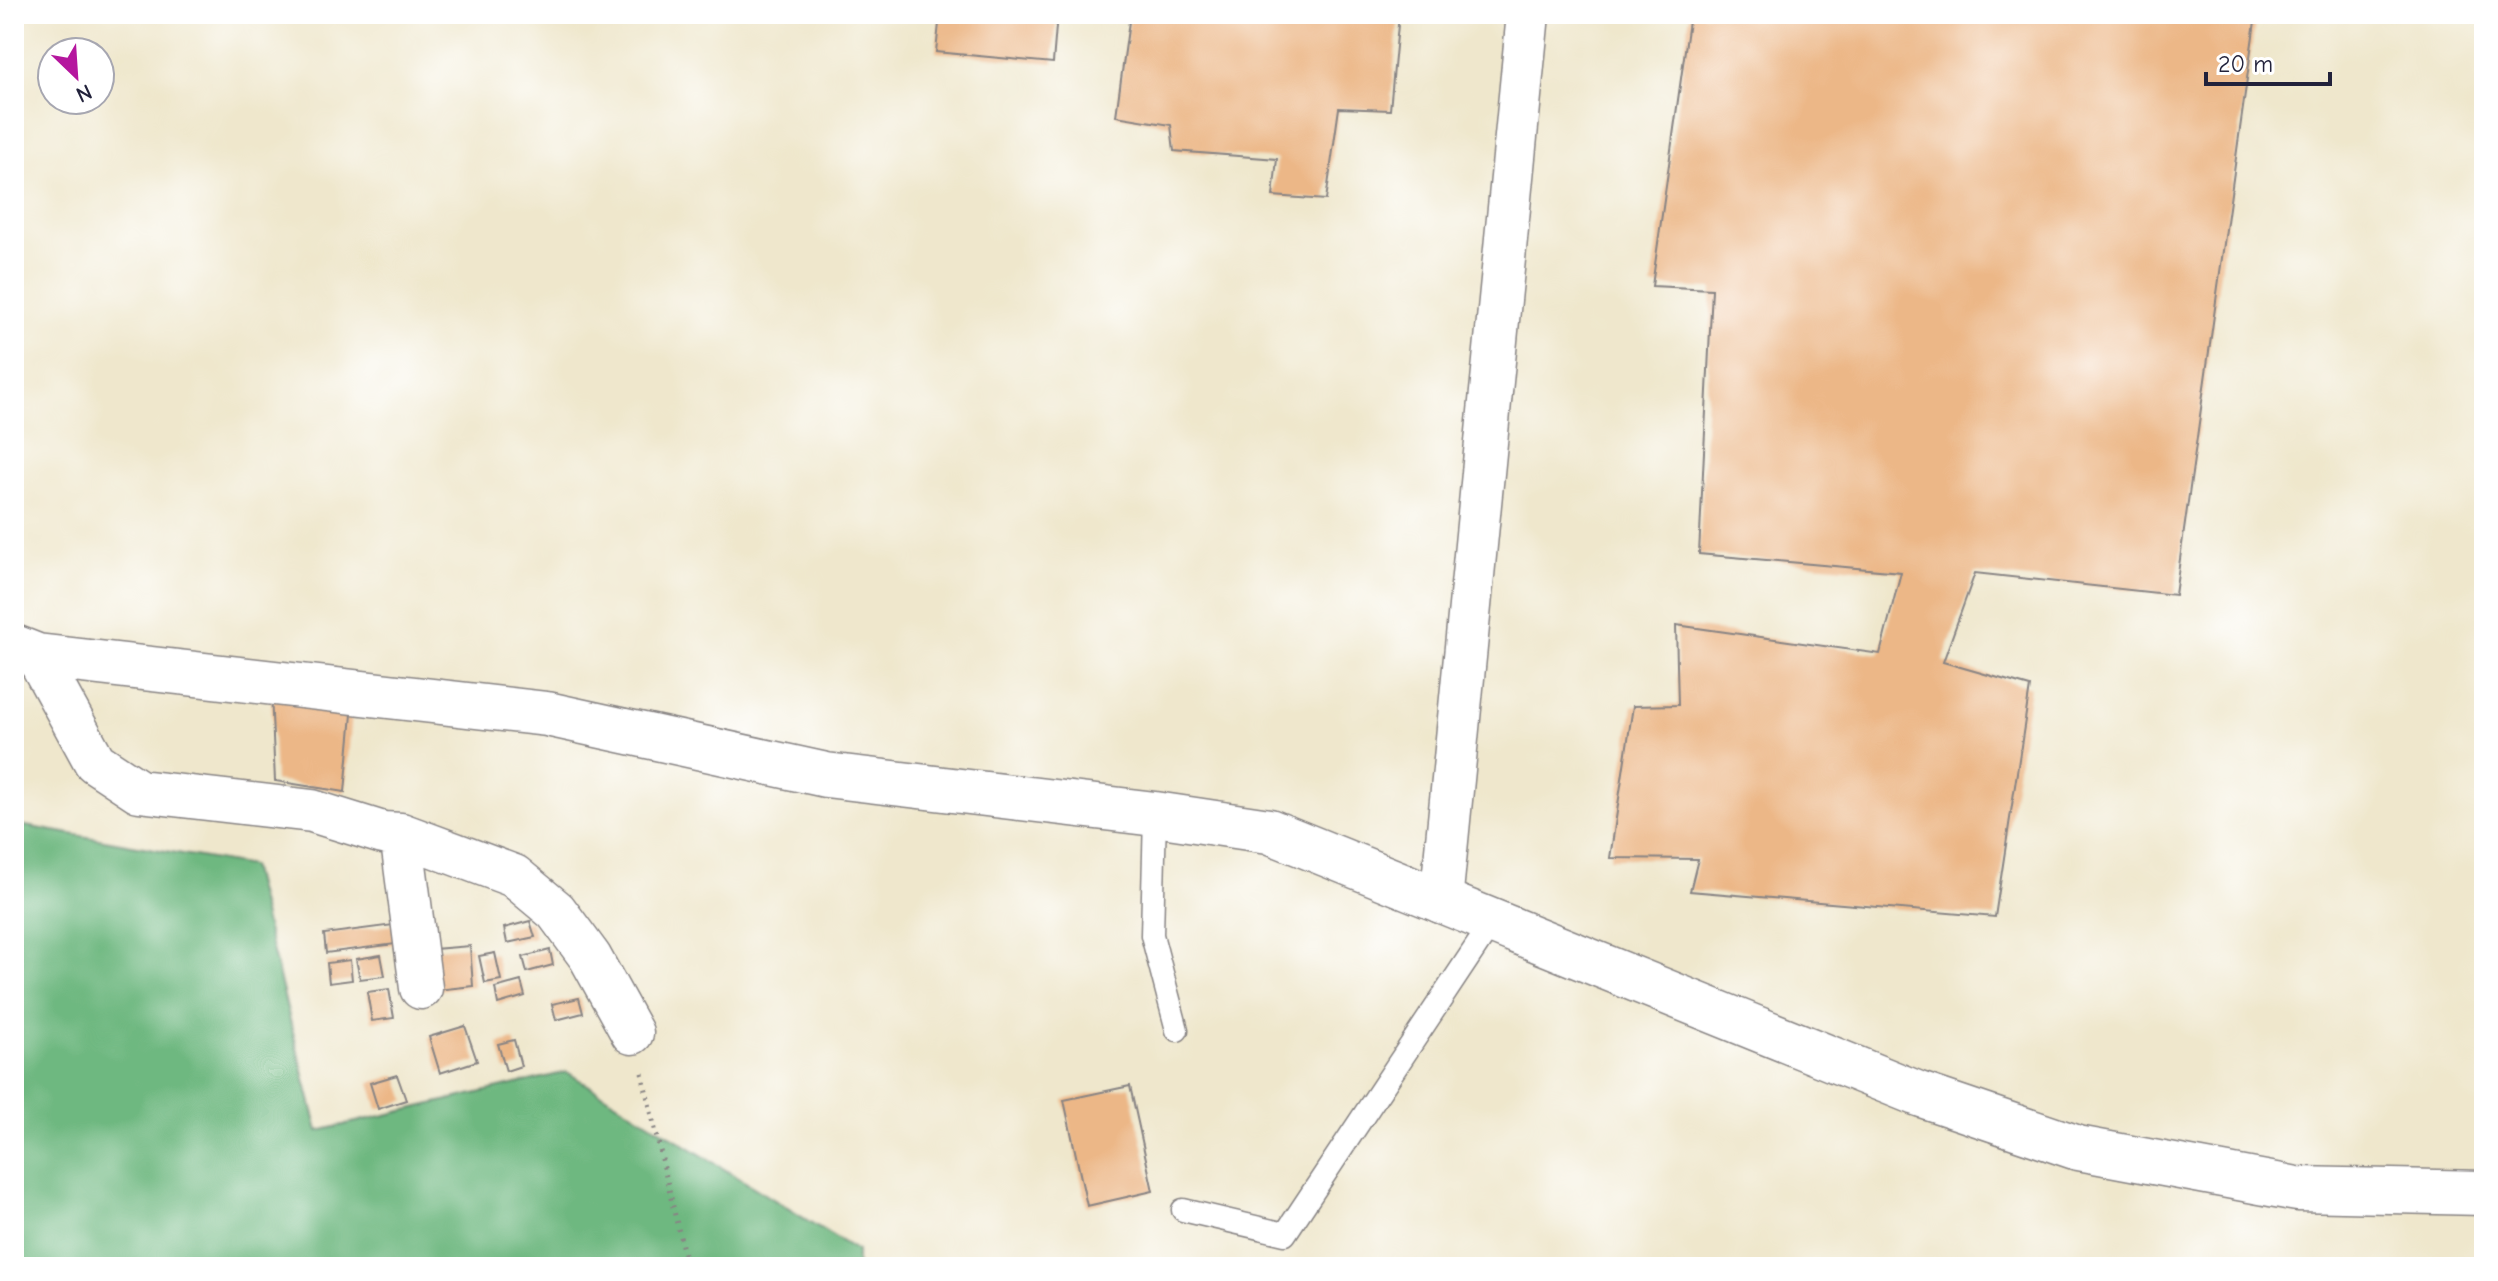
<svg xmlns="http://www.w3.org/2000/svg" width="2498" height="1281" font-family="'Comic Neue',sans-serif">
<rect width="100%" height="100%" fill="#fff"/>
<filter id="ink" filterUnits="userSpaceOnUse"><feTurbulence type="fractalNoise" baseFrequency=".0125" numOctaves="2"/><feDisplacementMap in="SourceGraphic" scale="16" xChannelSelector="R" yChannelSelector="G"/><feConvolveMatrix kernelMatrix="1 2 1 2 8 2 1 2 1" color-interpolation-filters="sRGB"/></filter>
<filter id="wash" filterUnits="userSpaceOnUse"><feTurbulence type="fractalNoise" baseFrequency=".006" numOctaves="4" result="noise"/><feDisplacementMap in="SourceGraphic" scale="32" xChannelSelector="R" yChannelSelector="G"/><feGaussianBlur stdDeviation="1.8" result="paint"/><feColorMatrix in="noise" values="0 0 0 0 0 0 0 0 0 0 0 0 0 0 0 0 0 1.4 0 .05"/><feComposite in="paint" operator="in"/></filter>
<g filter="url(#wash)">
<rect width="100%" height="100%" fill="#efe7cc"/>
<path fill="#6eb880" stroke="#486d5e" stroke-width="2" d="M14,824L251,866L318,1131L567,1072L857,1251V1267H14Z"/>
<g id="blocks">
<path fill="#ecb787" d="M940,14H1057L1053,63L936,52Z
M1130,14H1399L1390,110L1339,108L1326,200L1273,196L1277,159L1174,151L1171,125L1116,116Z
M1690,14H2256L2175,595L1975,573L1943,662L2030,687L1995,917L1690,891L1698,859L1610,858L1633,706L1678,705L1676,625L1880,654L1901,572L1699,554L1712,289L1652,286Z
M2436,14H2484V22L2436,16Z
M271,693L353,703L345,792L275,781Z
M530,921L535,937L507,943L504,928Z
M393,925L396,944L326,953L324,934Z
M470,946L473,986L437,990L434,949Z
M550,950L553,965L527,972L523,957Z
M495,953L501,980L485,983L479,956Z
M381,955L385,976L360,979L356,959Z
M350,960L352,980L329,983L327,963Z
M521,981L525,996L498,1004L495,988Z
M389,989L394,1018L372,1021L367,992Z
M579,998L583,1013L556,1020L552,1004Z
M465,1026L477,1061L440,1073L429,1037Z
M514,1040L521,1066L506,1071L498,1044Z
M397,1075L406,1100L378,1109L370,1083Z
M1130,1086L1153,1191L1087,1206L1064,1100Z"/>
</g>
</g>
<g filter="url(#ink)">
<use href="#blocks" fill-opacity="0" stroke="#888484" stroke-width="2"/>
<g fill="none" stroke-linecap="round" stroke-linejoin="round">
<defs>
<path id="service" d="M1155,814L1152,935L1177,1030
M1183,1210L1285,1234L1493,921"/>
<path id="minor" d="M37,656L95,762L139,791L312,811L383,833L401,834L514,876L556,911L590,957L632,1033
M401,834L421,988
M1441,902L1528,14"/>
<path id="tertiary" d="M14,647L37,656L547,714L826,775L1155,814L1269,831L1916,1093L2078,1148L2297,1189L2484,1193"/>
</defs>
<use href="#service" stroke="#888484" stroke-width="25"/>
<use href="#minor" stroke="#888484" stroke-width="45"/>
<use href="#tertiary" stroke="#888484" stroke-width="47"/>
<path stroke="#888484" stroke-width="5" stroke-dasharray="2 6" stroke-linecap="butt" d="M642,1073L687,1267"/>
<use href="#service" stroke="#fff" stroke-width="22"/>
<use href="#minor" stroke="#fff" stroke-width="42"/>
<use href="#tertiary" stroke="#fff" stroke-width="44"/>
</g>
</g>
<rect width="2498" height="1281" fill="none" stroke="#fff" stroke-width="48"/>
<g transform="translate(76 76) rotate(155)"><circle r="38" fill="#ffffff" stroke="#a7a7b1" stroke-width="2"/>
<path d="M0-6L14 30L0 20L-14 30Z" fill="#b5179e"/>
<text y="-12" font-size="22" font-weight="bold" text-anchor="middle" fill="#22223b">N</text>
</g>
<path d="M2206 72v12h124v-12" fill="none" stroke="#22223b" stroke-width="4"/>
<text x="2218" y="72" font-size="24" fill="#22223b" stroke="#ffffff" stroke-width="6" paint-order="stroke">20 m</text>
</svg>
